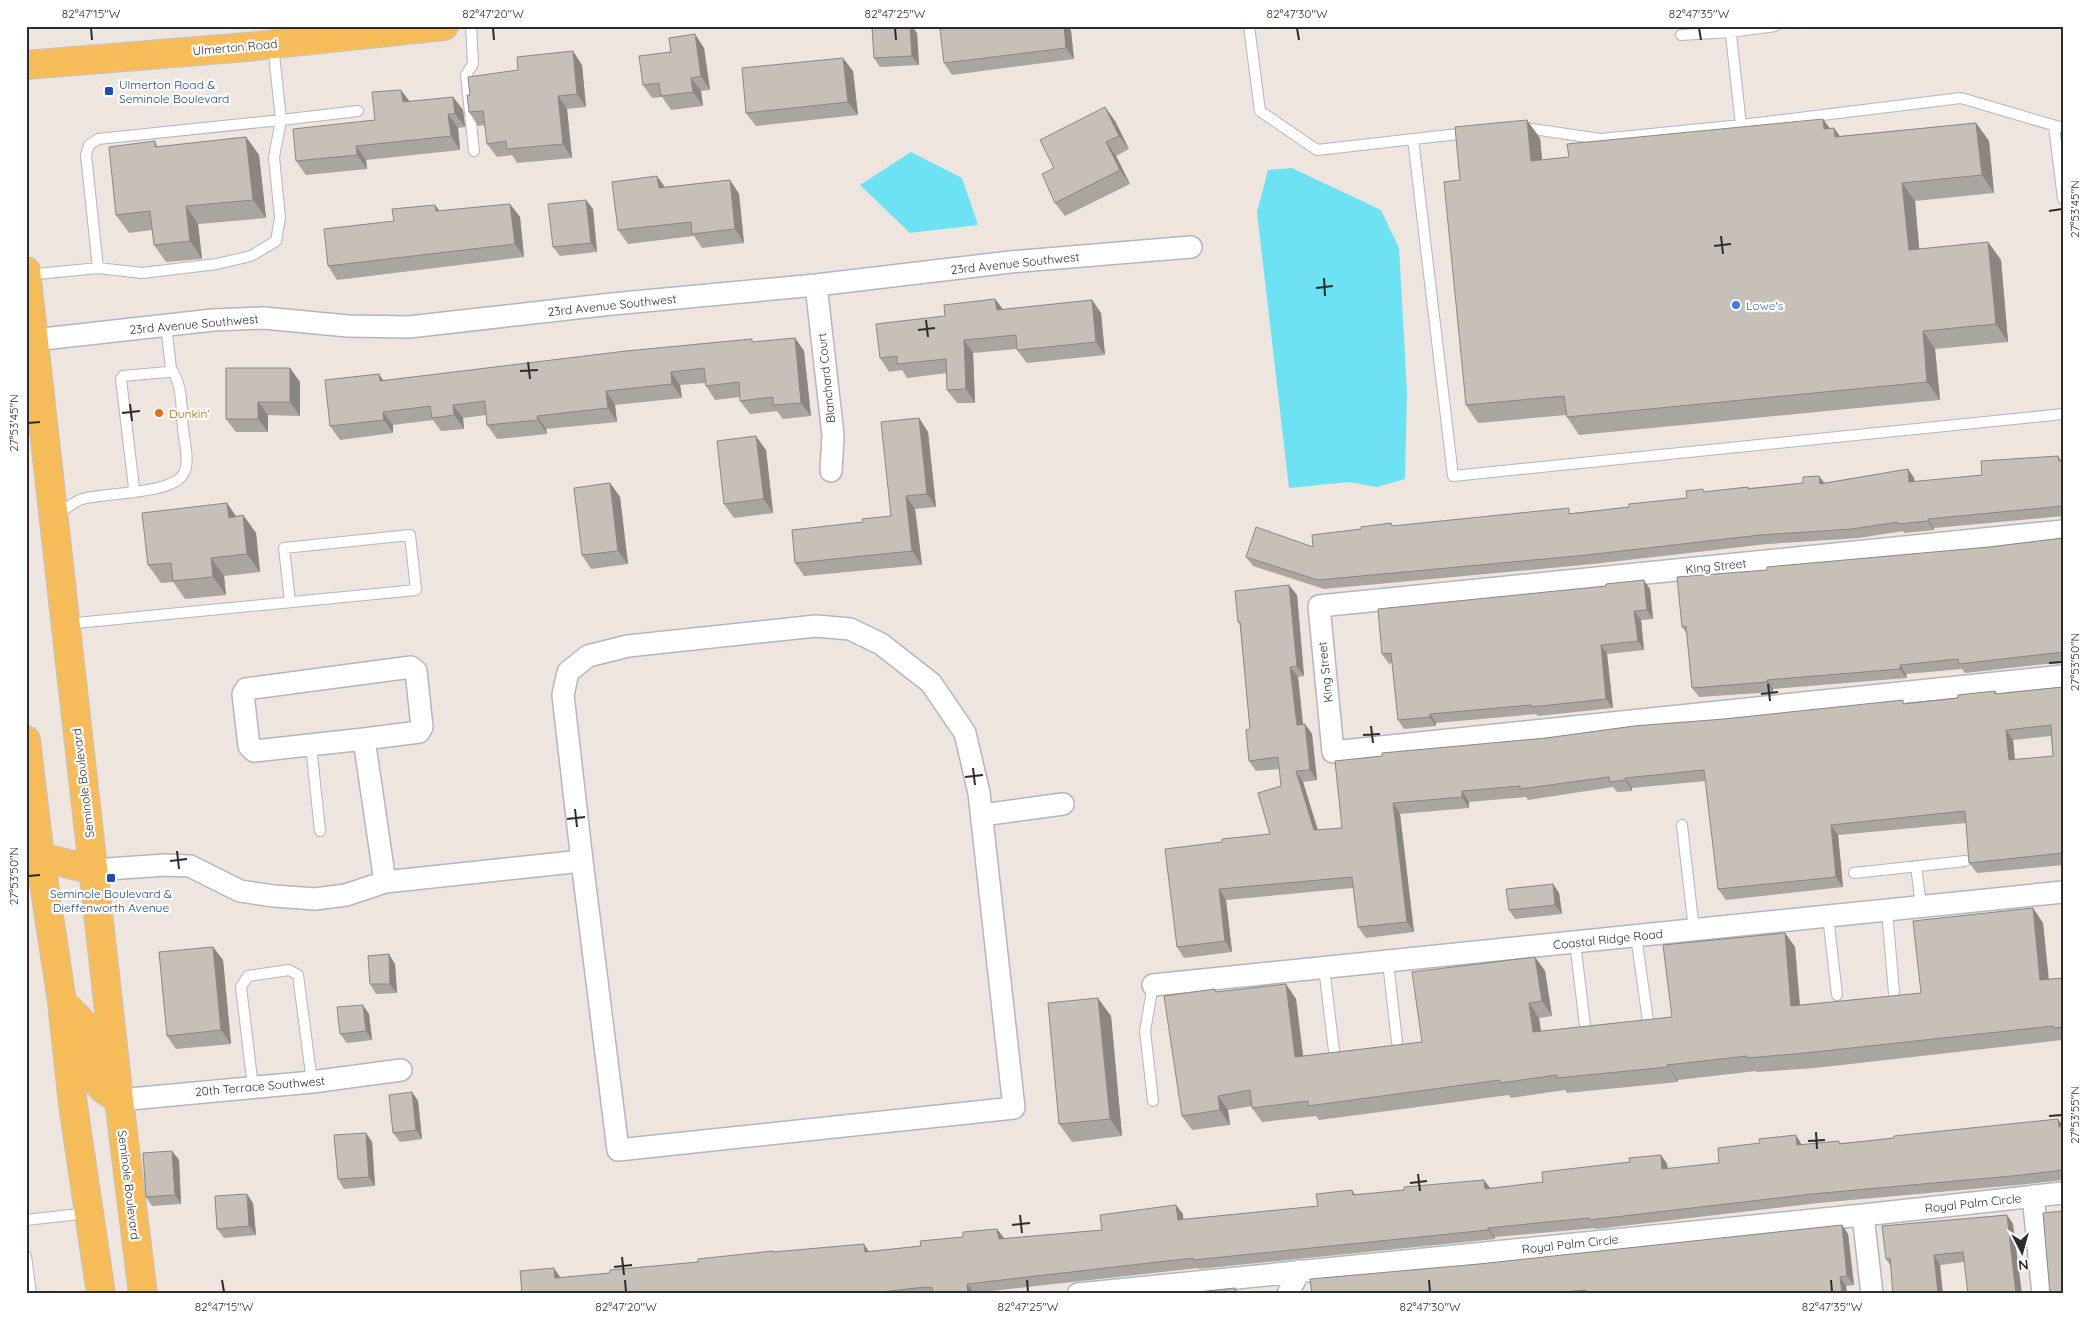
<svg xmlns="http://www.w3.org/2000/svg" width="2089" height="1320" font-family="Quicksand,sans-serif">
<rect width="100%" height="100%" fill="#eee5de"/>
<path fill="#6de2f3" d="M911,152L962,178L978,225L910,233L860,185Z
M1292,168L1381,210L1399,248L1407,391L1405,479L1377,487L1349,482L1289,488L1257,212L1268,170Z"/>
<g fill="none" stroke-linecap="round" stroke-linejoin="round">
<defs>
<path id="service" d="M471,26L473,64L466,75L474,151
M1249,26L1260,111L1317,150L1467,133
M1730,26L1741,125
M1681,35L1731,32L1775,26
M2054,126L2063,199
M1519,127L1601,139L1741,125L1961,98L2063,128
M1413,139L1453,476L2063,414
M98,268L142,273L217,264L251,256L276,241L280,218L274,157L281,120L358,111
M27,275L98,268L86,155L89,145L98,139L281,120L273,45
M131,492L134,488L121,379L123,376L168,372L171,369L166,325
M56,516C64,510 73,502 82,499C105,492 173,495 184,473C190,461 184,441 183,428C181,408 183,385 171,369
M66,624L416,590L410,535L284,548L290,602
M311,745L320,831
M1682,825L1694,930
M1916,866L1921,906
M1854,873L1965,861
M1887,910L1894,993
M1828,916L1837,995
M1636,936L1648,1021
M1575,942L1585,1026
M1388,962L1397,1042
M1324,968L1334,1051
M253,1087L241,987L248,976L289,970L298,975L312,1082
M1153,1101L1145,1031L1153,985
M26,1220L88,1213
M26,1256L31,1294"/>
<path id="minor" d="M816,285L833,435L831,471
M34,340L213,320L264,318L348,326L409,327L612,304L816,285L1010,262L1191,247
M2063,531L1319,606L1333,752L2063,676
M364,739L254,751L249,746L243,694L246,689L411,667L416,671L422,727L419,732L364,739L385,882
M982,815L1063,804
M93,870L165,865L190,866L240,891L274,896L315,899L346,895L385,882L582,861L618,1150L1014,1108L979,793L965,733L931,683L881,644L850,629L816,626L628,646L588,656L568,672L563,695L582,861
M1153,985L2063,892
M119,1100L312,1082L401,1070
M2033,1196L2043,1294
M1863,1215L1872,1294
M1078,1294L1863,1215L2063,1193
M1288,1294L1299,1271"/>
<path id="primary" d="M26,65L247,47L444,26
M26,271L119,1100L143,1294
M26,740L40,857L62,1002L73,1105L101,1294
M40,857L93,870
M62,1002L84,1024L89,1061L94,1077L102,1088L119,1100"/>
</defs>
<use href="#service" stroke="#b2b6c0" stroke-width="12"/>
<use href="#minor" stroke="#b2b6c0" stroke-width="24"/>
<use href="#primary" stroke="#c4c4c4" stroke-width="30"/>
<use href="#service" stroke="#fff" stroke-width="10"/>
<use href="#minor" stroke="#fff" stroke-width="21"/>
<use href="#primary" stroke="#f6bc5a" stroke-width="28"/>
</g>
<path fill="#aaa59f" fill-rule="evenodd" d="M966,26H990L991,28L1003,26H1068L1071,31L1074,59L952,75L944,63Z
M917,33L919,65L880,67L874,58Z
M704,48L710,90L701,91L703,106L671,110L662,97L652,98L643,85Z
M582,65L586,107L567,109L572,158L517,163L512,155L497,157L487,144L485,125L478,126L469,112Z
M853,71L858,115L756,126L746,113Z
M453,97L463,110L465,127L458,128L460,150L366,160L367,169L306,175L296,161L410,102Z
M1105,107L1115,121L1129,149L1116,156L1130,184L1065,216L1055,203L1054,168Z
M1976,123L1989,141L1994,193L1915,201L1919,249L1988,242L2001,260L2008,342L1935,349L1940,400L1579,435L1567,417L1566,415L1478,423L1466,405L1460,180L1540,138L1542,160L1834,128L1840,136Z
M246,137L259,155L266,218L198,224L202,259L166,262L154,245L152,230L129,233L116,215L155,141L158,147Z
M730,180L739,194L744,243L702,248L694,236L628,244L618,230L665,187Z
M510,204L520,217L524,257L337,280L328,266L394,221L440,211Z
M593,209L597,252L560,256L553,247Z
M995,299L1003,310L1092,300L1101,313L1105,355L1027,363L1017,350V349L973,353L975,403H957L947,390V373L907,378L902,370L889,372L880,358L945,316Z
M795,338L804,351L811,416L783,419L777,411L750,414L740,401V397L715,400L706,386L705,383L680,385L682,398L615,405L617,422L546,429L547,434L497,439L487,425L486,415L463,418L464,429L441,431L433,420L393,425V433L340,440L330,426L384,381Z
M290,368L300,382V416L268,415V432H236L226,419Z
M919,418L928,432L936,507L915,509L922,565L804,576L795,563L863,522L891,516Z
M766,450L773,513L734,518L724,504Z
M2058,456L2062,461H2063V516L1934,528V530L1904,533L1903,531L1859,538L1767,544L1593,564L1324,589L1253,566L1246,557L1313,547L1361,529L1391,523L1393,526L1573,513L1629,507L1687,498L1704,492L1748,487L1749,488L1803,483L1819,476L1824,483L1908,469L1914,478L1915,482L1982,475Z
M610,483L620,497L628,564L591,569L582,555Z
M227,503L236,516L243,515L256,533L260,572L224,576L226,595L185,599L173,582L161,583L148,565Z
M2063,538V662L1965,673L1962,669L1906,674L1907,678L1773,689V692L1699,697L1692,688L1687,634L1682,627L1767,570L1989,547Z
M1650,589L1653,619L1641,620L1644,650L1607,654L1613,708L1538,716L1536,714L1436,723V726L1404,729L1398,720L1392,663L1389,664L1382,654Z
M1297,595L1304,676L1298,677L1303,724H1305L1312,734L1317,780L1303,782L1318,830L1342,828L1335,761L1724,719L1958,698L1995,691L1997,694L2063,687V865L1977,873L1969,863L1966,823L1838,835L1843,887L1726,900L1718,889L1706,781L1632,788V791L1617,792L1613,787L1528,800L1526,797L1469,802V808L1400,814L1414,932L1366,938L1358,927L1353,888L1226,900L1232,952L1184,958L1177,947L1222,842L1270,834L1281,786L1280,769L1256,771L1249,761L1250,729L1240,625L1238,622ZM2051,736L2053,756L2015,760L2013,740Z
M1553,884L1559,893L1562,914L1515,919L1509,910Z
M2033,908L2043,923L2049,979L2063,978V1041L2062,1040L1815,1068L1757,1072L1756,1071L1678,1080V1082L1567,1093L1565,1090L1511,1098L1509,1095L1319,1120L1316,1116L1262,1122L1252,1108V1106L1228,1110L1230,1125L1192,1130L1182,1116L1215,989L1217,992L1286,984L1296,999L1303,1056L1422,1042L1535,957L1545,971L1552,1016L1539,1018L1541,1031L1672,1017L1785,933L1795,947L1800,1005L1921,993Z
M213,947L223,960L231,1044L176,1049L167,1036Z
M395,964L397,993L376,994L370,984Z
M369,1014L372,1040L347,1043L340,1034Z
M1111,1016L1122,1136L1072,1142L1059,1124Z
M412,1092L418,1101L422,1139L400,1142L393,1133Z
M2063,1126V1180L2028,1184L1818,1203L1596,1229L1595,1228L1495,1237V1239L1199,1269L1198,1268L974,1293V1294H519L522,1293L560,1277V1278L610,1273L698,1262L773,1251L774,1252L869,1251L921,1246L997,1229L1004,1239L1102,1230L1183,1214V1219L1318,1206L1352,1190L1355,1194L1490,1188L1543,1182L1661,1155L1667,1164L1668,1169L1719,1163L1802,1145L1841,1143Z
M366,1133L372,1142L375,1186L344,1189L338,1179Z
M172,1151L179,1160L181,1204L152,1206L146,1197Z
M253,1203L256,1235L224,1238L217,1229Z
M2007,1215L2013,1224L1964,1262L1940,1265H1890L1886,1259Z
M1842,1225L1848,1234L1854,1285L1846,1286L1847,1294H1312L1479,1264Z"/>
<path fill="#8b8682" d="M910,26H912L917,33L919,65L912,56Z
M1064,26H1068L1071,31L1074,59L1066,48Z
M695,34L704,48L710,90L701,76Z
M573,51L582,65L586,107L577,94Z
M843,58L853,71L858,115L848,102Z
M691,78L701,91L703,106L693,92Z
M401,90L411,103L403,102Z
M558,96L567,109L572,158L563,144Z
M453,97L463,110L465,127L455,114Z
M1105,107L1115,121L1129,149L1119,136Z
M448,114L458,128L460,150L451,136Z
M1823,119L1835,135L1834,128L1846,146L1824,129Z
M1527,120L1540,138L1544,179L1531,161Z
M1976,123L1989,141L1994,193L1982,175Z
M246,137L259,155L266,218L253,200Z
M1106,142L1116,156L1130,184L1120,170Z
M356,146L366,160L367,169L357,155Z
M657,176L667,190L659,188Z
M730,180L739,194L744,243L735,229Z
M1902,183L1915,201L1921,268L1909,250Z
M586,200L593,209L597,252L591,243Z
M510,204L520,217L524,257L515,244Z
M435,205L445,218L436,211Z
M186,206L198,224L202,259L190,241Z
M1988,242L2001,260L2008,342L1996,324Z
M995,299L1005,312L997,310Z
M1092,300L1101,313L1105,355L1096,342Z
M1923,331L1935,349L1940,400L1927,382Z
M795,338L804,351L811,416L801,403Z
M964,340L973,353L975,403L966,389Z
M290,368L300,382V416L290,402Z
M671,372L680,385L682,398L672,384Z
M379,374L388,387L380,381Z
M606,391L615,405L617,422L608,408Z
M258,402L268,415V432L258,419Z
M453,405L463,418L464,429L454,415Z
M383,412L393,425V433L384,420Z
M537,416L546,429L547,434L538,420Z
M919,418L928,432L936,507L927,494Z
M756,436L766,450L773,513L764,499Z
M1908,469L1914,478L1915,492L1909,482Z
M1819,476L1826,485L1820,484Z
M610,483L620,497L628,564L618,551Z
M906,496L915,509L922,565L912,551Z
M227,503L239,521L229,518Z
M243,515L256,533L260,572L247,554Z
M1928,519L1934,528V530L1928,521Z
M211,558L224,576L226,595L213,577Z
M1644,580L1650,589L1653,619L1647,610Z
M1289,585L1297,595L1304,676L1297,666Z
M1634,611L1641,620L1644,650L1638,641Z
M1601,645L1607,654L1613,708L1606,699Z
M1900,665L1906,674L1907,678L1900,669Z
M1290,667L1298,677L1304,735L1297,725Z
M1767,680L1773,689V692L1767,682Z
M1430,714L1436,723V726L1430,717Z
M1305,724L1312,734L1317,780L1310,770Z
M2006,730L2013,740L2016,771L2009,760Z
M1296,771L1303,782L1321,841L1314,830Z
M1625,778L1632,788V791L1625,780Z
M1462,791L1469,802V808L1462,797Z
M1393,803L1400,814L1414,932L1407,922Z
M1831,825L1838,835L1843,887L1836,877Z
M1553,884L1559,893L1562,914L1555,905Z
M1219,889L1226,900L1232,952L1225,941Z
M2033,908L2043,923L2050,995L2040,980Z
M1785,933L1795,947L1801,1021L1791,1006Z
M213,947L223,960L231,1044L221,1030Z
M389,954L395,964L397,993L390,984Z
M1535,957L1545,971L1552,1016L1542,1001Z
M1286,984L1296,999L1305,1071L1295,1057Z
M1098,998L1111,1016L1122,1136L1110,1119Z
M1529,1003L1539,1018L1543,1047L1533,1032Z
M363,1005L369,1014L372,1040L366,1031Z
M1667,1065L1678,1080V1082L1668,1067Z
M412,1092L418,1101L422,1139L416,1130Z
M1218,1096L1228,1110L1230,1125L1220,1110Z
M2058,1119L2063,1126L2059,1127Z
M366,1133L372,1142L375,1186L369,1177Z
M1796,1135L1802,1145H1797Z
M172,1151L179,1160L181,1204L175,1195Z
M1661,1155L1667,1164L1669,1178L1662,1169Z
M1484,1180L1491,1189H1485Z
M247,1194L253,1203L256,1235L249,1226Z
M1176,1205L1183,1214L1184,1229L1178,1220Z
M2007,1215L2013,1224L2022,1294H2016Z
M1842,1225L1848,1234L1854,1285L1847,1276Z
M1488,1228L1495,1237V1239L1488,1230Z
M997,1229L1004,1238L1005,1248L999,1239Z
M864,1244L870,1253L865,1252Z
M1934,1255L1940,1265L1943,1294H1938Z
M554,1268L560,1277L562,1288L555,1278Z
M1840,1277L1846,1286L1847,1294H1842Z
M967,1284L974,1293V1294H968Z
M1235,1288L1239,1294H1236Z"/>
<path fill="#c6c0b9" stroke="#8b8682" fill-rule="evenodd" d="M910,26L912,56L874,58L872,27Z
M966,26H988L989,28L1003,26H1064L1066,48L944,63L940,29Z
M695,34L701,76L691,78L693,92L661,96L659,83L643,85L639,56L671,52L669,38Z
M573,51L577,94L558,96L563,144L507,149L506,141L487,144L483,111L469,112L467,95H470L468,77L518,70L517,57Z
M843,58L848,102L746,113L742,68Z
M401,90L403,102L453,97L455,114H448L451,136L356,146L357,155L296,161L293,129L375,120L372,92Z
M1105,107L1119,136L1106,142L1120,170L1055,203L1042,174L1054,168L1040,140Z
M1823,119L1824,129L1834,128L1835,137L1976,123L1982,175L1902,183L1909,250L1988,242L1996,324L1923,331L1927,382L1567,417L1564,396L1466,405L1444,182L1460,180L1455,127L1527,120L1531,161L1569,157L1567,144Z
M246,137L253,200L186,206L190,241L154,245L150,211L116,215L109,147L155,141V147Z
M657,176L659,188L730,180L735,229L692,234L691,222L618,230L612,182Z
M586,200L591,243L553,247L548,204Z
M510,204L515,244L328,266L324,229L394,221L392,209L435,205L436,211Z
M995,299L997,310L1092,300L1096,342L1017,350L1016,335L964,340L966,389L947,390L946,359L897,364V356L880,358L876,324L945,316L944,305Z
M795,338L801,403L773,405V397L740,401L739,382L706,386L704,368L671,372L672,384L606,391L608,408L537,416L538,420L487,425L485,401L453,405L454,415L432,418L430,406L383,412L384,420L330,426L325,380L379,374L380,381L626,351L752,339V342Z
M226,368H290V402H258V419H226Z
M919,418L927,494L906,496L912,551L795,563L792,530L863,522L862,519L891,516L881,422Z
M756,436L764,499L724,504L717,441Z
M2058,456L2059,461H2063V506L1928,519V521L1898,524V522L1852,529L1760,535L1587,555L1318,580L1246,557L1256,527L1313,547L1312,535L1361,529V527L1391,523L1392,526L1569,508V514L1629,507V504L1687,498L1686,491L1703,489V492L1748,487V489L1803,483V477L1819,476L1820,484L1908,469L1909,482L1982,475L1981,461Z
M610,483L618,551L582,555L574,488Z
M227,503L229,518L243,515L247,554L211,558L213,577L173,581L171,563L148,565L142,513Z
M2063,538V652L1959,664L1958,659L1900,665V669L1767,680V682L1692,688L1686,626L1682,627L1677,577L1767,570V567L1989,547Z
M1644,580L1647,610L1634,611L1638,641L1601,645L1606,699L1531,707V705L1430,714V717L1398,720L1391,653L1382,654L1378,609L1606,586V584Z
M1289,585L1297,666L1290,667L1297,725L1305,724L1310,770L1296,771L1314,830L1342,828L1335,761L1382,756V753L1546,738L1634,726L1724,719L1903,700V704L1958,698V695L1995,691V694L2063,687V853L1969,863L1965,811L1831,825L1836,877L1718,889L1704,770L1625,778V780L1610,782L1609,777L1520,789V786L1462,791V797L1393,803L1407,922L1358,927L1352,877L1219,889L1225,941L1177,947L1165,849L1222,842V839L1270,834L1258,793L1281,786L1278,757L1249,761L1246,730L1250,729L1240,622H1238L1235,591ZM2051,725L2053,756L2009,760L2006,730Z
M1553,884L1555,905L1509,910L1506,889Z
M2033,908L2040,980L2063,978V1027L2053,1028V1026L1805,1053L1747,1058V1056L1667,1065L1668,1067L1557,1078V1075L1500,1083V1080L1308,1106V1101L1252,1108L1250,1090L1218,1096L1220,1110L1182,1116L1164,996L1215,989L1216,992L1286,984L1295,1057L1422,1042L1412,972L1535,957L1542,1001L1529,1003L1533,1032L1672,1017L1663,945L1785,933L1791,1006L1921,993L1913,921Z
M213,947L221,1030L167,1036L159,952Z
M389,954L390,984H370L368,956Z
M1098,998L1110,1119L1059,1124L1048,1003Z
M363,1005L366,1031L340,1034L337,1007Z
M412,1092L416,1130L393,1133L389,1095Z
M2058,1119L2059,1127L2063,1126V1170L2022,1175L1812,1194L1589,1220V1218L1547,1222L1488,1228V1230L1193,1260V1258L967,1284L968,1294H933L932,1287L925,1288V1287L864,1294H519L522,1293L520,1271L554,1268L555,1278L610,1273V1270L698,1262V1259L773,1251V1252L864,1244L865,1252L921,1246L920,1241L963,1237V1232L997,1229L999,1239L1102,1230L1100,1215L1176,1205L1178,1220L1318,1206L1316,1194L1352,1190L1353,1195L1404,1190V1187L1484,1180L1485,1189L1543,1182L1542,1172L1630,1162L1629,1158L1661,1155L1662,1169L1719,1163L1718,1148L1760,1143L1759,1139L1796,1135L1797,1145L1839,1141V1144L1894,1138V1136Z
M366,1133L369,1177L338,1179L334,1135Z
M172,1151L175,1195L146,1197L143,1153Z
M247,1194L249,1226L217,1229L215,1196Z
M2063,1211V1294H2050L2043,1213Z
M2007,1215L2016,1294H1968L1963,1252L1934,1255L1938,1294H1893L1890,1258L1886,1259L1882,1226Z
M1842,1225L1847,1276L1840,1277L1842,1294H1586V1290L1542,1294H1312L1310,1279L1479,1264Z
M1235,1288L1236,1294H1179Z"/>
<path fill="none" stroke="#2c2c2c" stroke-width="2" d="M91,28L92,40M493,28L494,40M895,28L896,40M1297,28L1299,40M1699,28L1701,40M2049,211L2062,209M1721,236L1723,254M1714,246L1731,244M1324,278L1325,296M1316,288L1333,286M926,320L928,337M918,330L935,328M528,362L530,379M520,371L538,370M130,404L132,421M122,413L140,411M28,423L40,422M2049,663L2062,662M1768,684L1770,701M1761,694L1778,692M1371,726L1373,743M1363,735L1380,734M973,768L975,785M965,777L983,775M575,809L577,827M567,819L585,817M177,851L179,869M170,861L187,859M28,876L40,875M2049,1116L2062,1115M1816,1132L1817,1149M1808,1141L1825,1140M1418,1174L1420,1191M1410,1183L1427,1181M1020,1215L1022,1233M1012,1225L1030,1223M622,1257L624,1275M614,1267L632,1265M222,1280L224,1292M625,1280L626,1292M1027,1280L1028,1292M1429,1280L1430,1292M1831,1280L1832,1292"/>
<g fill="#1a4fb4" stroke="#fff" stroke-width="2">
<rect x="104" y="86" width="10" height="10" rx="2.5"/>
<rect x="106" y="873" width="10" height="10" rx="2.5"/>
</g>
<circle fill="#3f7fe0" stroke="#fff" stroke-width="2" cx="1736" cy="305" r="5"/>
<circle fill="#e8710a" stroke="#fff" stroke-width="2" cx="159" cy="413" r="5"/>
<g text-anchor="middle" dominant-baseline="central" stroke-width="4.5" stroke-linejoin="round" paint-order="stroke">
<g font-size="12" fill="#2c2c2c" stroke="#fff">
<text transform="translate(235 47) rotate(-5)">Ulmerton Road</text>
<text transform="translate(1015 263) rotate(-6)">23rd Avenue Southwest</text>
<text transform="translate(612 305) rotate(-6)">23rd Avenue Southwest</text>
<text transform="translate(194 324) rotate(-5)">23rd Avenue Southwest</text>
<text transform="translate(826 378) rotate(-96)">Blanchard Court</text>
<text transform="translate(1716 566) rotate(-6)">King Street</text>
<text transform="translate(1325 672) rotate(-96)">King Street</text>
<text transform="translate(83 783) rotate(-97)">Seminole Boulevard</text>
<text transform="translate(1608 939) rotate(-6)">Coastal Ridge Road</text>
<text transform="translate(260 1086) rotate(-5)">20th Terrace Southwest</text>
<text transform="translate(129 1185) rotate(83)">Seminole Boulevard</text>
<text transform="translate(1973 1203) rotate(-6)">Royal Palm Circle</text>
<text transform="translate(1570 1244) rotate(-6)">Royal Palm Circle</text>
</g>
<g font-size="12" fill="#164399" stroke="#fff" text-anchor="start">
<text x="119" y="84">Ulmerton Road &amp;<tspan x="119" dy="14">Seminole Boulevard</tspan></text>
<text x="111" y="893" text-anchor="middle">Seminole Boulevard &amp;<tspan x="111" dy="14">Dieffenworth Avenue</tspan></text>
</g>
<g font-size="12" fill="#366cbe" stroke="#fff" text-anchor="start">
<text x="1746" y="305">Lowe's</text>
</g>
<g font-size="12" fill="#c56008" stroke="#fff" text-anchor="start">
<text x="169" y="413">Dunkin'</text>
</g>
</g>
<rect width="2089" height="1320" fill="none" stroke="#ffffff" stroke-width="55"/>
<g transform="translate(2022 1252) rotate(174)" stroke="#ffffff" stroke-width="4" paint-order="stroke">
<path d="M0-4L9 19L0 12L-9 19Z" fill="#2c2c2c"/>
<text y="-8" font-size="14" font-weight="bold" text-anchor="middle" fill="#2c2c2c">N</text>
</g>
<rect x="28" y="28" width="2034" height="1264" fill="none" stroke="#2c2c2c" stroke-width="2"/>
<g font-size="12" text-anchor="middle" fill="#2c2c2c">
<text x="91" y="18">82°47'15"W</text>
<text x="493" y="18">82°47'20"W</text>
<text x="895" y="18">82°47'25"W</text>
<text x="1297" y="18">82°47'30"W</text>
<text x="1699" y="18">82°47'35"W</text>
<text transform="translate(2075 209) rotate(-90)" y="4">27°53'45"N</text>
<text transform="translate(14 423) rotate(-90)" y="4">27°53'45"N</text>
<text transform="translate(2075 662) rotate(-90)" y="4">27°53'50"N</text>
<text transform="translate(14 876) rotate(-90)" y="4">27°53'50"N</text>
<text transform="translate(2075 1115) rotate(-90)" y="4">27°53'55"N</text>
<text x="224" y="1311">82°47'15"W</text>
<text x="626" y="1311">82°47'20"W</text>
<text x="1028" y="1311">82°47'25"W</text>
<text x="1430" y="1311">82°47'30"W</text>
<text x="1832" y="1311">82°47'35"W</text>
</g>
</svg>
